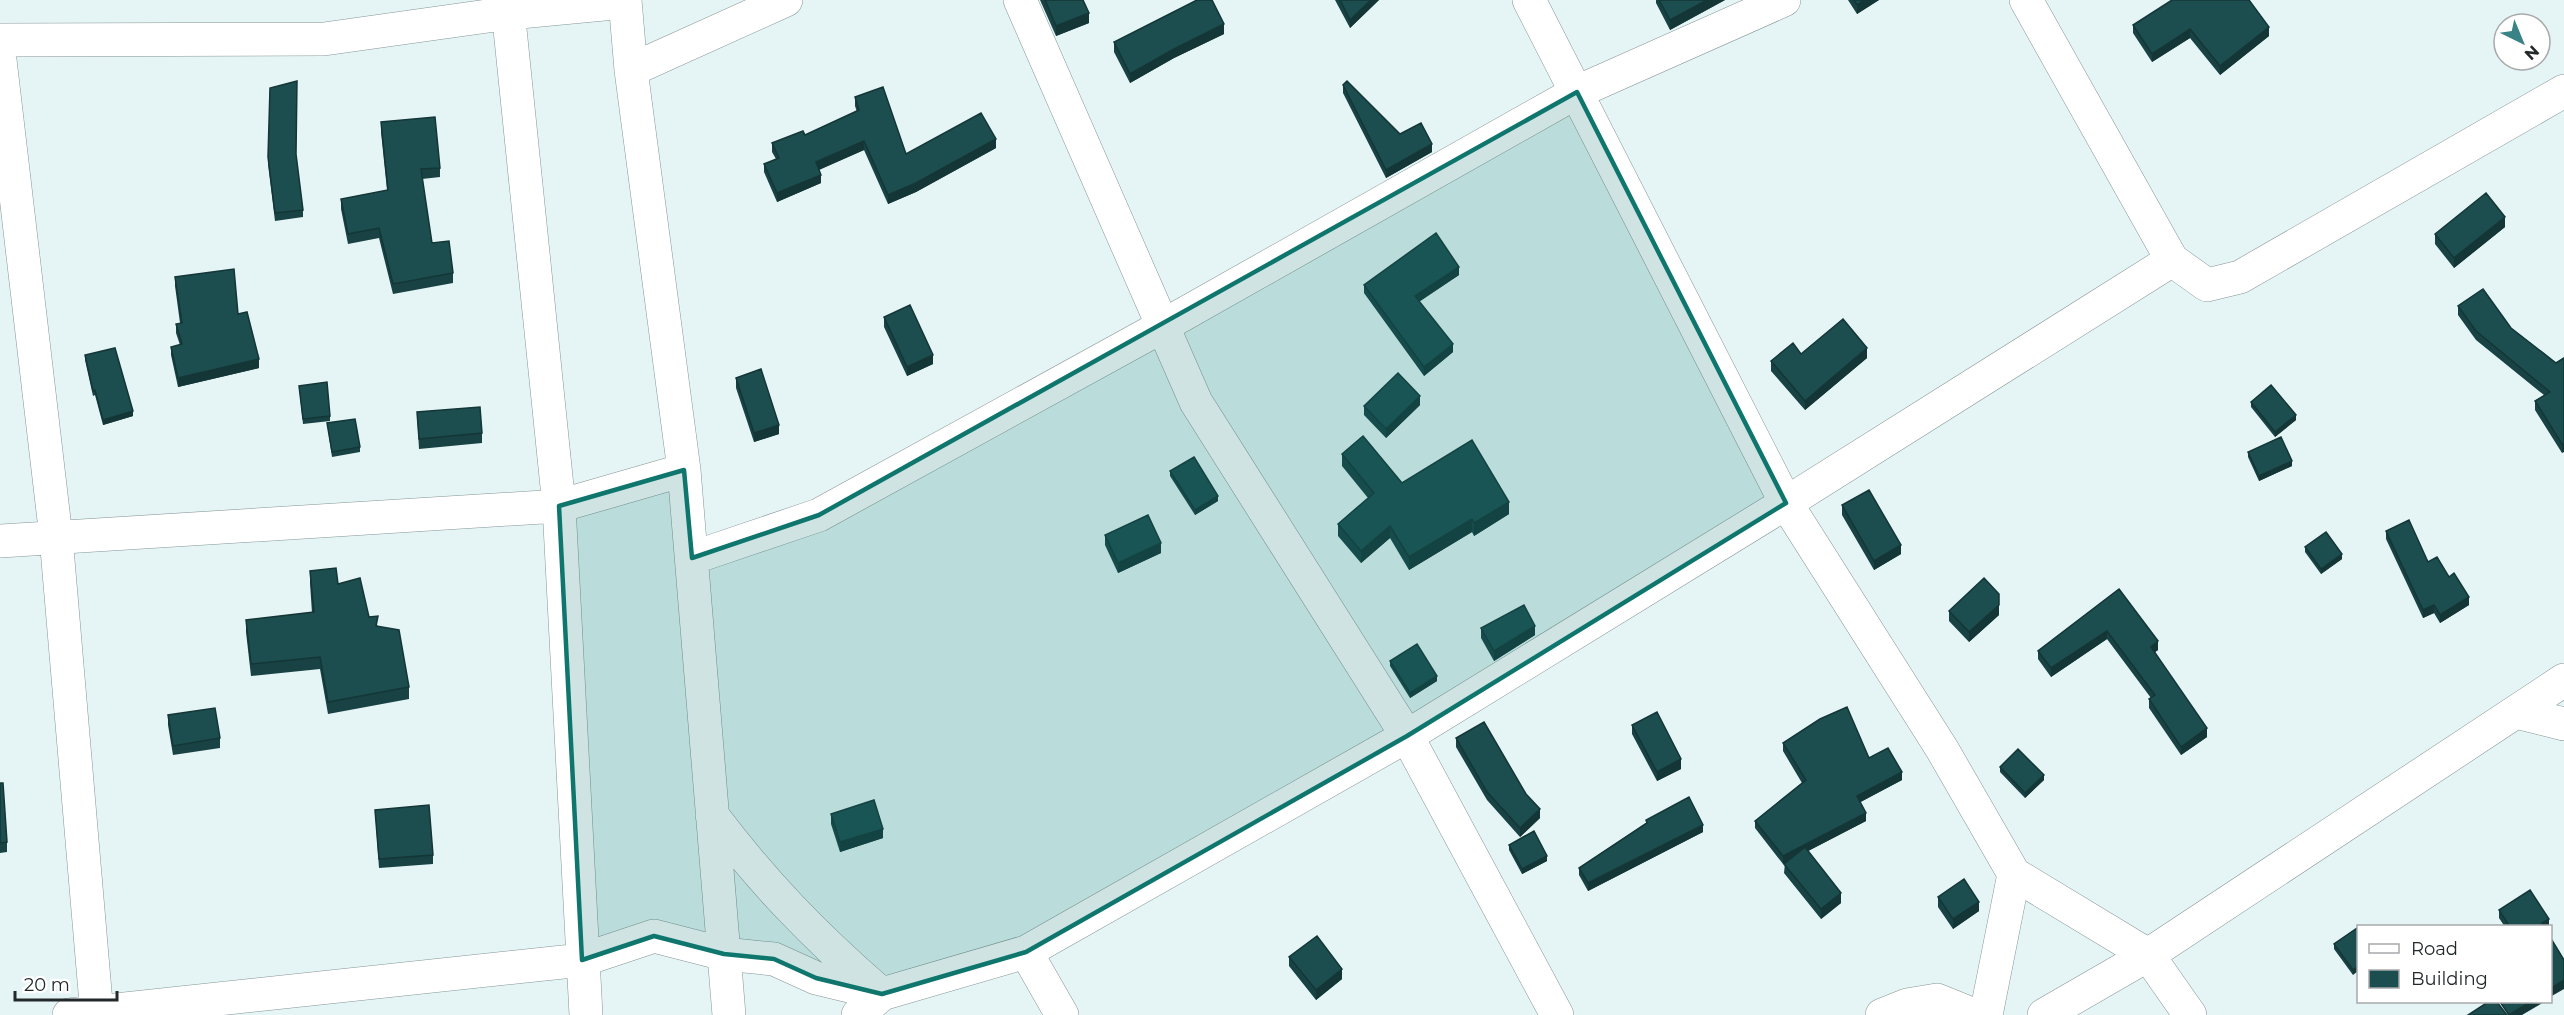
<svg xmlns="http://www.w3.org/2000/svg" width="2564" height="1015" font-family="Montserrat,sans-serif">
<rect width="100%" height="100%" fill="#e5f5f6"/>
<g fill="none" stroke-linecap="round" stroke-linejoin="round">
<defs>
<path id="street" d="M507,0L559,506L586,1015
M625,0L631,70L684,470L729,1015
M1020,0L1196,402L1407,736L1557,1015
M1529,0L1786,503L1942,749L2014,874L2148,955L2190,1015
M2026,0L2172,260L2207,285L2240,277L2564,91
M0,40L324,39L509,13L625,2
M0,60L56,537L97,1015
M631,70L786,0
M0,541L559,506L684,470
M692,558L819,515L1161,327L1577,92L1784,0
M2516,712L2564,724
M712,815C764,884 814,935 878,991
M1026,952L1062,1015
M69,1015L582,960L654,936L724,954L774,959L816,978L882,994
M858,1015L882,994L1026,952L1407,736L1786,503L2172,260
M1882,1015L1907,1005L1937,1000L1974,1015
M1986,1015L2014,874
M2044,1015L2148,955L2564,680"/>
</defs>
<use href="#street" stroke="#869596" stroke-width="34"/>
<use href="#street" stroke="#fff" stroke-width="33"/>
</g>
<path fill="#184244" d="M1040,0H1083L1089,23L1056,36Z
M1335,0H1379L1350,28Z
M1656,0H1725L1670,30L1656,3Z
M1848,0H1879L1857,14Z
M2133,25L2269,36L2220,75L2190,38L2152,62L2133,33Z
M1224,34L1174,58L1130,83L1114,52V42Z
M1343,85L1400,134L1432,152L1386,178L1343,93Z
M270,88L296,155L303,210V217L275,221L268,164Z
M855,97L906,154L996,148L916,192L888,204L864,150L819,170L821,183L777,202L764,172V164L776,159L772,152V143L805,135L857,112L855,106Z
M381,122L440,168V177L422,179L432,243L453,273V283L393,294L379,238L348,244L341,209V199L387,190L381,132Z
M2505,227L2454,268L2435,244V234Z
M1459,275L1419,302L1453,352L1424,376L1364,293V285Z
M175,277L238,314L259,368L178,387L171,355V347L180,345L176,333V324L180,323L175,286Z
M2458,306L2511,328L2556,363L2564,358L2562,453L2535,410V401L2544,395L2476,340L2458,315Z
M884,317L933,364L907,376L884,327Z
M1801,354L1867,358L1805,410L1771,371V361Z
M85,355L133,416L103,425L95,395L93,396L85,360Z
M736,378L779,434L754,442L736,388Z
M299,386L330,416V421L303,424Z
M2251,402L2296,420L2275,437L2251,407Z
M1420,405L1386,438L1364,415V406Z
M417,412L482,433V443L419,449Z
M327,423L360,447V452L332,457Z
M2248,452L2292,466L2259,481L2248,457Z
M1342,454L1402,483L1509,514L1474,536L1472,532L1409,570L1390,538L1361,563L1338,536V524L1368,498L1342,466Z
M1170,471L1218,501L1195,515L1170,476Z
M1842,505L1901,554L1874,570L1842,515Z
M2386,531L2449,577L2469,605L2440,623L2434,613L2423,618L2386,539Z
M1105,535L1161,553L1118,573L1105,545Z
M2305,547L2342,559L2321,574L2305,552Z
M310,571L338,584L378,626L409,687V699L328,714L320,669L251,676L246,632V620L312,613L310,583Z
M2119,589L2158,650L2155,652L2207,737L2181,755L2149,708V699L2151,698L2107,639L2051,677L2038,659V651Z
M1949,611L1999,615L1969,642L1949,621Z
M1481,628L1535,635L1494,661L1481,638Z
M1390,661L1437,681L1410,698L1390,666Z
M168,715L220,738V748L173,755L168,725Z
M1632,725L1681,769L1657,781L1632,734Z
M1456,738L1540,818L1520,837L1487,800L1456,747Z
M1783,743L1902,780L1860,802L1866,821L1808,851L1841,903L1821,919L1784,873L1785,863L1783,864L1755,828V821L1802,783L1783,751Z
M2000,767L2044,780L2025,798L2000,772Z
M0,783L7,842V852L0,853Z
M375,810L433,855V864L379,868Z
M831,814L883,838L840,852L831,824Z
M1646,820L1703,832L1588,891L1579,875V868L1646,823Z
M1509,845L1547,861L1522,874L1509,850Z
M1938,897L1979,911L1953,929L1938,907Z
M2499,910L2549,927H2505L2499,918Z
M2357,928L2353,975L2334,949V944Z
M1289,957L1342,979L1316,1000L1289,966Z"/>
<path fill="#143637" d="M1371,0H1379L1350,28V20Z
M1707,0H1725L1670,30V20Z
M1864,0H1879L1857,14V5Z
M1089,13V23L1056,36V26Z
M1224,24V34L1174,58L1130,83V74L1174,49Z
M2269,27V36L2220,75V66Z
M2190,29V38L2152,62V54Z
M996,139V148L916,192L888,204V195Z
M864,141V150L816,171V162Z
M1432,144V152L1386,178V170Z
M821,175V183L777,202V193Z
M2505,217V227L2454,268V258Z
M1459,267V275L1415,304V296Z
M1453,344V352L1424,376V367Z
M1867,348V358L1805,410V401Z
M933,355V364L907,376V367Z
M259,359V368L178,387V378Z
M1420,396V405L1386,438V429Z
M133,411V416L103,425V420Z
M2296,415V420L2275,437V432Z
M779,425V434L754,442V433Z
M2562,444H2564V452L2562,453Z
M2292,461V466L2259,481V476Z
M1218,496V501L1195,515V510Z
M1509,502V514L1474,536V523Z
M1472,519V532L1409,570V557Z
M1390,526V538L1361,563V551Z
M1161,543V553L1118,573V563Z
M1901,545V554L1874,570V561Z
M2342,554V559L2321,574V569Z
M2469,597V605L2440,623V615Z
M1999,605V615L1969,642V632Z
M2434,605V613L2423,618V610Z
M1535,626V635L1494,661V651Z
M2107,631V639L2051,677V668Z
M2158,641V650L2151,655V647Z
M1437,676V681L1410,698V693Z
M2207,728V737L2181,755V747Z
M1681,759V769L1657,781V772Z
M1902,772V780L1857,804V796Z
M2044,775V780L2025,798V793Z
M1540,809V818L1520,837V828Z
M1866,813V821L1783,864V856Z
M1703,825V832L1588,891V883Z
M883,829V838L840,852V842Z
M1547,856V861L1522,874V869Z
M1841,893V903L1821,919V909Z
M1979,902V911L1953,929V919Z
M2549,919V927H2542V923Z
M2358,966V971L2353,975V970Z
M1342,969V979L1316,1000V990Z
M2564,980V989L2550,997V989Z
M2530,1002H2544L2522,1015H2509Z"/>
<path fill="#1c4d4f" stroke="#143637" stroke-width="1.5" d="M1045,0H1083L1089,13L1056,26Z
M1197,0H1212L1224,24L1174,49L1130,74L1114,42Z
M1340,0H1371L1350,20Z
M1659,0H1707L1670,20Z
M1854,0H1864L1857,5Z
M2172,0H2249L2269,27L2220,66L2190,29L2152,54L2133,25Z
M297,81L296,154L303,210L275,213L268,157L270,88Z
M1347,81L1400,134L1421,123L1432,144L1386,170L1343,85Z
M883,87L906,154L981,113L996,139L916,183L888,195L864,141L816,162L821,175L777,193L764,164L779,158L772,143L803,131L805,135L859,110L855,97Z
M435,117L440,168L421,169L432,243L449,241L453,273L393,284L379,228L348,234L341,199L388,190L381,122Z
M2486,193L2505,217L2454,258L2435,234Z
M1436,233L1459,267L1415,296L1453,344L1424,367L1364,285Z
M234,269L238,314L247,312L259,359L178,378L171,347L182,344L176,324L182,323L175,277Z
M2483,289L2511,328L2556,363L2564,358V444H2562L2535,401L2550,392L2476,331L2458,306Z
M910,305L933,355L907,367L884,317Z
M1843,319L1867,348L1805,401L1771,361L1793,343L1801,354Z
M115,348L133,411L103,420L95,390L93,391L85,355Z
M761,369L779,425L754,433L736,378Z
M1398,373L1420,396L1386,429L1364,406Z
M327,382L330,416L303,419L299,386Z
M2271,385L2296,415L2275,432L2251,402Z
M480,407L482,433L419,439L417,412Z
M355,419L360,447L332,452L327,423Z
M1363,436L1402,483L1472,440L1509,502L1474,523L1472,519L1409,557L1390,526L1361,551L1338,524L1374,493L1342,454Z
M2281,437L2292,461L2259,476L2248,452Z
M1194,457L1218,496L1195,510L1170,471Z
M1869,490L1901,545L1874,561L1842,505Z
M1148,515L1161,543L1118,563L1105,535Z
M2409,520L2428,562L2437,557L2449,577L2454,573L2469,597L2440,615L2434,605L2423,610L2386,531Z
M2326,532L2342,554L2321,569L2305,547Z
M336,568L338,584L360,578L369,617L378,616L376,626L399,630L409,687L328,702L320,657L251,664L246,620L314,612L310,571Z
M1984,578L1999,594V605L1969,632L1949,611Z
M2119,589L2158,641L2151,647L2207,728L2181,747L2149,699L2155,695L2107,631L2051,668L2038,651Z
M1524,605L1535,626L1494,651L1481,628Z
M1417,644L1437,676L1410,693L1390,661Z
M1847,707L1869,758L1888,748L1902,772L1857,796L1866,813L1783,856L1755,821L1806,780L1783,743L1820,719Z
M215,708L220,738L173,746L168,715Z
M1657,712L1681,759L1657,772L1632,725Z
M1484,722L1526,794L1540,809L1520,828L1487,792L1456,738Z
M2018,749L2044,775L2025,793L2000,767Z
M0,783H3L7,842L0,843Z
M1689,797L1703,825L1588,883L1579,868L1647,823L1646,820Z
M874,800L883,829L840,842L831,814Z
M429,805L433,855L379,859L375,810Z
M1534,831L1547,856L1522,869L1509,845Z
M1805,847L1841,893L1821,909L1784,864Z
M1964,879L1979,902L1953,919L1938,897Z
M2530,890L2549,919L2542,923L2544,927H2510L2499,910Z
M2357,928L2358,930V966L2353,970L2334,944Z
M1317,936L1342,969L1316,990L1289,957Z
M2550,937L2564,960V980L2550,989Z
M2488,1002H2497L2507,1015H2468Z
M2500,1002H2530L2509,1015Z"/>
<path fill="#0f766e" fill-opacity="0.2" stroke="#0f766e" stroke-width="4.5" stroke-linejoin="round" d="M1577,92L1786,503L1407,736L1026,952L882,994L816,978L774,959L724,954L654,936L582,960L559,506L684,470L692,558L819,515Z"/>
<rect x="2357" y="925" width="195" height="78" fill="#ffffff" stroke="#a7a9aa" stroke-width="1.5"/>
<rect x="2369" y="944" width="30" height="9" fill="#ffffff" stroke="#a7a9aa" stroke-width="1.5"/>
<text x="2411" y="955" font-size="18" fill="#23292a">Road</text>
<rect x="2369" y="970" width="30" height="18" fill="#1c4d4f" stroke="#a7a9aa" stroke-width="1.5"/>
<text x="2411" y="985" font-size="18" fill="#23292a">Building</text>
<g transform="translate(2522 42) rotate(137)"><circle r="28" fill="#ffffff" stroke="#a7a9aa" stroke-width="1.5"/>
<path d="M0-4.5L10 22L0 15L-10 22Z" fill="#398285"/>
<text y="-9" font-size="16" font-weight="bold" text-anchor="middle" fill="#23292a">N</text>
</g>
<path d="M15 991v9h102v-9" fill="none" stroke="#23292a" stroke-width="3"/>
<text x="24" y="991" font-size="18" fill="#23292a" stroke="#ffffff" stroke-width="4.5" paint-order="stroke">20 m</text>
</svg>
